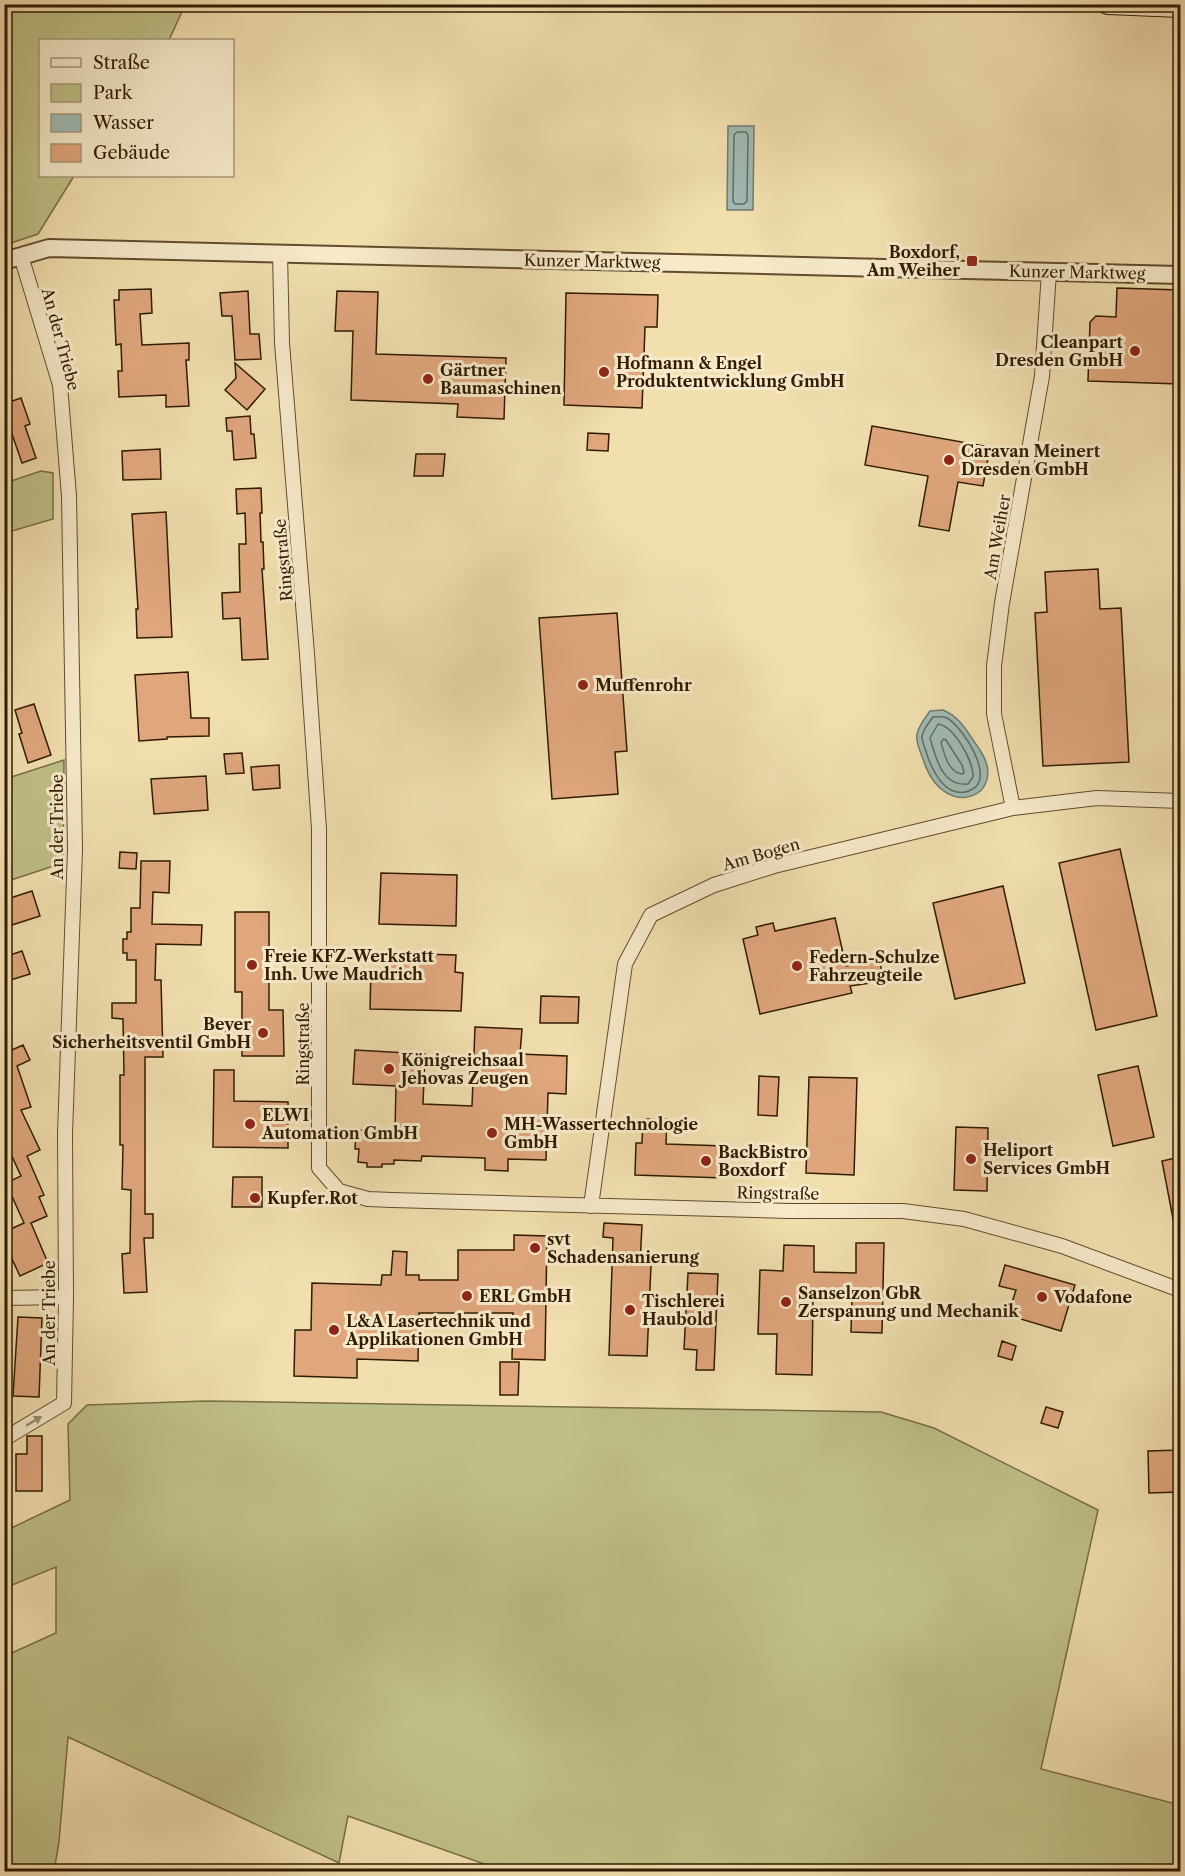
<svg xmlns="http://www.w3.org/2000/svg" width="1185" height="1876" font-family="'Libre Caslon Text',serif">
<rect width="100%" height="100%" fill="#f1dfae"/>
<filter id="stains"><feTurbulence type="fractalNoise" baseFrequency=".00333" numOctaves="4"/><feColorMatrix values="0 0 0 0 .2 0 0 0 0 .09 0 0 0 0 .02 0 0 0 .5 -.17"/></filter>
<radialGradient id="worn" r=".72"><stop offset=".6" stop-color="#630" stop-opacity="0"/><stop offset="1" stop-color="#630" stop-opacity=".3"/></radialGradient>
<path fill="#bfc087" stroke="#786e44" stroke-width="1.5" d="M14,5H185L169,40H40V176H74L38,234L5,245L4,25Z
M41,471L53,473V519L5,533V483Z
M64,760L63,863L5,882V779Z
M206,1401L881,1412L934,1428L1098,1510L1041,1769L1180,1805V1871H504L348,1816L339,1863L68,1737L59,1842L54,1871H5V1656L56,1633V1567L5,1588V1531L70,1500L68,1424L87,1405Z"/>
<path fill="#9fbab5" stroke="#737a6d" stroke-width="1.5" d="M728,126H754L753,210H727Z
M943,710C961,717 969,735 980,750C1010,796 945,823 924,762C914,735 913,735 930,711Z"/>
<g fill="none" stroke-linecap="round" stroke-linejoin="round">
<path stroke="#686a5c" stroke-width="1.5" d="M737,132H746L748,135L747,201L744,204H735L733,201L734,135Z
M933,717C938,717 942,716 947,718C962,726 997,779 971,790C947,801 933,772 927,755C926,750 922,742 922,737C922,730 929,723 933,717Z
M938,724C954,726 974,762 973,777L968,784C942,787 936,758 930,738Z
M943,739L946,740L962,765L964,772L963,774C948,773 945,755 941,743Z"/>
</g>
<path fill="#e0a77d" stroke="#311b02" stroke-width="1.5" d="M1117,288L1180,290V384L1088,381L1090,322L1096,316L1116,317Z
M151,289L152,313L140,314L142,345L189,343V360H186L189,406L166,407V395L119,397L118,371H122L121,344L116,345L114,300H119V290Z
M248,291L250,334H259L261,359L235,360L232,316H222L220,293Z
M337,291L378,292L376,354L506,358L504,419L457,417L458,404L351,400L353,331H335Z
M566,293L658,295L657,327H645L642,408L564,405Z
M235,363L265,389L247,410L225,390L236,378Z
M21,398L30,424L25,426L36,458L22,463L11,431L9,432L4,421V404Z
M250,416L251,434H254L256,458L234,460L232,431H227L226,418Z
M872,426L990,447L983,486L958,482L949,531L919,526L928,476L865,465Z
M588,433L609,434L608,451L587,450Z
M160,449L161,479L123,480L122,451Z
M416,454H445L443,476H414Z
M261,488L262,513H260L261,542H263L264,569H262L268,659L242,660L240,618L223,619L222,593L240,592L239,544H246L245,513L237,514L236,489Z
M166,512L172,637L137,638L136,609H138L132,514Z
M1098,569L1100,609L1121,608L1129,762L1043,766L1035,613L1047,612L1045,572Z
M617,613L627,751L615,752L618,794L552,799L539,618Z
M188,672L191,718H209V736L167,737V739L139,741L135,675Z
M34,704L51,755L28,763L19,734L22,733L15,710Z
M242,753L244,773L226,774L224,754Z
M279,765L280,788L253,790L251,767Z
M206,776L208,810L154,814L151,779Z
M1120,849L1157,1016L1096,1030L1059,863Z
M120,852L137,853L136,869L119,868Z
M141,861H170L169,893L153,892L152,924L202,925L201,945L156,944L155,980H161L163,1057H145V1214H153V1238H144L147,1292L124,1293L122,1254L130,1253L131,1190L122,1189L123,1145H120V1075H124L123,1019L112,1018V1003H136V960H127V953H123V939H127V932H131V908H140Z
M381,873L457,875L456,926L379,924Z
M1003,886L1025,983L955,999L933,903Z
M32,891L40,916L12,925L11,920L4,922V900Z
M235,912H269V1010H283L284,1056H242V992H235Z
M835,918L846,966L880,961L883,981L850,986L852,993L760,1014L743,939L758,935L756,927L773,923L775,931Z
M22,951L30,974L4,982V957Z
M385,953L456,955L455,972L463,973L461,1011L370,1009L371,970H384Z
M541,996L579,997L578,1023H540Z
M475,1027L522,1029L520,1054L567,1056L566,1094L548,1093L546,1160L508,1159V1171L485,1170V1158L422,1156L421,1161L394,1160V1164H382V1167H367V1163L358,1162L359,1149H355L356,1130L395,1131L396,1086L353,1084L355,1050L425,1054L423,1104L472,1106Z
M4,1036H7L12,1050L23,1045L30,1060L17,1066L31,1107L21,1110L40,1150L27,1156L44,1195L39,1197L47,1216L31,1223L48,1263L20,1276L4,1242V1232L24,1223L6,1183L21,1176L4,1139Z
M1138,1066L1154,1137L1113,1146L1098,1075Z
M214,1070H234V1101L288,1102V1148L213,1147Z
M759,1076L779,1077L777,1116L758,1115Z
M809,1077L857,1078L854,1175L806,1173Z
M643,1119H667L666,1144L725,1146L724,1178L635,1175L636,1143H642Z
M956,1127L988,1128L987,1191L954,1190Z
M1180,1157V1223L1174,1224L1162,1161Z
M233,1177H262V1207H232Z
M604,1223L642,1225L640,1264L651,1265L647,1356L609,1355L613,1238L603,1237Z
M514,1235L547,1236L545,1360L512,1359L513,1313H419L418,1361L357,1359V1378L294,1376L295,1330H311L312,1283L381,1285L382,1275H391L393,1251L407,1252L406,1275H419V1280H458V1250H514Z
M856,1243H884L882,1333L851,1332L852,1296L813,1295L812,1375L776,1374L777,1334H758L760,1270L783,1271L784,1245L814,1246V1272L856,1273Z
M1005,1265L1075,1285L1061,1331L1008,1315L1016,1290L999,1286Z
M688,1273L718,1274L714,1370H696L697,1350L684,1349Z
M18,1317L42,1318L39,1397L13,1396Z
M1002,1341L1016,1346L1012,1360L998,1356Z
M500,1362H519L518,1395H500Z
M1046,1407L1063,1412L1058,1428L1041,1423Z
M27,1436H42V1491H16V1454H27Z
M1180,1450V1492L1149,1493L1148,1451Z"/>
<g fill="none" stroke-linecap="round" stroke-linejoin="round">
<defs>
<path id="minor" d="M280,253L282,343L307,654L319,829V1168L339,1191L368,1199L392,1200L789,1211H903L964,1219L1062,1246L1180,1290
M1013,808L994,714V666L1002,603L1042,376L1049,272
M591,1206L625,964L651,915L714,885L774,866L1013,808L1097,798L1180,801
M4,1298L66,1297
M4,1439L64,1403L66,1297L65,1134L75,849L69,496L60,385L21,256"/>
<path id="tertiary" d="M4,261L49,248L1180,275"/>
<path id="secondary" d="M1108,4L1180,7"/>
</defs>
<use href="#minor" stroke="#614c2d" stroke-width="16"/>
<use href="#tertiary" stroke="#614c2d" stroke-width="20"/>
<use href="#secondary" stroke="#311b02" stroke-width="22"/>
<use href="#minor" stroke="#f6eaca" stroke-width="14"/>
<use href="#tertiary" stroke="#f6eaca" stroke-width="16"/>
<use href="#secondary" stroke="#f6eaca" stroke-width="20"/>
</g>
<defs><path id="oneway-solid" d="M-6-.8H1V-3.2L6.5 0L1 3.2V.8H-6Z" transform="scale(1.5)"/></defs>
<use fill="#9d8d70" href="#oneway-solid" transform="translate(34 1421) rotate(-31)"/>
<g fill="#8f2418" stroke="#f6eaca" stroke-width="2">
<rect x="966" y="255" width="12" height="12" rx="3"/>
<circle cx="1135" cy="351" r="6"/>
<circle cx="604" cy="372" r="6"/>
<circle cx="428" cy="379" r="6"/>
<circle cx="949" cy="460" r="6"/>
<circle cx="583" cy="685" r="6"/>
<circle cx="252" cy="965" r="6"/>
<circle cx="797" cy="966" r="6"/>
<circle cx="263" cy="1033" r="6"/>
<circle cx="389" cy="1069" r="6"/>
<circle cx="250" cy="1124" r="6"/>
<circle cx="492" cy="1133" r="6"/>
<circle cx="971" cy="1159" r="6"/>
<circle cx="706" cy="1161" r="6"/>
<circle cx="255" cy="1198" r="6"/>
<circle cx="535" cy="1248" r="6"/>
<circle cx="467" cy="1296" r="6"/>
<circle cx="1042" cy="1297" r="6"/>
<circle cx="786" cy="1302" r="6"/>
<circle cx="630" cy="1310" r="6"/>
<circle cx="334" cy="1330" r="6"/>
</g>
<g text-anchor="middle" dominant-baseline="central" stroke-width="6" stroke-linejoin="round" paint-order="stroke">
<g font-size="16" font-weight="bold" fill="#311b02" stroke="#f6eaca" text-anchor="start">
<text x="960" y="252" text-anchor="end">Boxdorf,<tspan x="960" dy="18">Am Weiher</tspan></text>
<text x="1123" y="342" text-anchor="end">Cleanpart<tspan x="1123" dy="18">Dresden GmbH</tspan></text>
<text x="616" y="363">Hofmann &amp; Engel<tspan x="616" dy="18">Produktentwicklung GmbH</tspan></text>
<text x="440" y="370">Gärtner<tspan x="440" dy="18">Baumaschinen</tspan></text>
<text x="961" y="451">Caravan Meinert<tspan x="961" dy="18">Dresden GmbH</tspan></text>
<text x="595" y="685">Muffenrohr</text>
<text x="264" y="956">Freie KFZ-Werkstatt<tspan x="264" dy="18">Inh. Uwe Maudrich</tspan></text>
<text x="809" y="957">Federn-Schulze<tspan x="809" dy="18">Fahrzeugteile</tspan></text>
<text x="251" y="1024" text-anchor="end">Beyer<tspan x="251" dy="18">Sicherheitsventil GmbH</tspan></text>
<text x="401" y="1060">Königreichsaal<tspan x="401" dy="18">Jehovas Zeugen</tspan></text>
<text x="262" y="1115">ELWI<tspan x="262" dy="18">Automation GmbH</tspan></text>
<text x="504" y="1124">MH-Wassertechnologie<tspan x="504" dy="18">GmbH</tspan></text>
<text x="983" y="1150">Heliport<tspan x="983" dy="18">Services GmbH</tspan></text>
<text x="718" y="1152">BackBistro<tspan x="718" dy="18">Boxdorf</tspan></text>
<text x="267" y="1198">Kupfer.Rot</text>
<text x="547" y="1239">svt<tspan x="547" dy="18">Schadensanierung</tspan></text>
<text x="798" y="1293">Sanselzon GbR<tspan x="798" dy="18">Zerspanung und Mechanik</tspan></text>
<text x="479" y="1296">ERL GmbH</text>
<text x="1054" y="1297">Vodafone</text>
<text x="642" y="1301">Tischlerei<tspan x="642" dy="18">Haubold</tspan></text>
<text x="346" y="1321">L&amp;A Lasertechnik und<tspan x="346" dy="18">Applikationen GmbH</tspan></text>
</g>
<g font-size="16" fill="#311b02" stroke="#f6eaca">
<text transform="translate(592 261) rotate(1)">Kunzer Marktweg</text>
<text transform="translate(1077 272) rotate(1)">Kunzer Marktweg</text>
<text transform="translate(61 339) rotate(75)">An der Triebe</text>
<text transform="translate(997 537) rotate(-80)">Am Weiher</text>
<text transform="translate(283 560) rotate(-95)">Ringstraße</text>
<text transform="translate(57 827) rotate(-90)">An der Triebe</text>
<text transform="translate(761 854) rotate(-16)">Am Bogen</text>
<text transform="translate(303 1044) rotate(-90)">Ringstraße</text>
<text transform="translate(778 1193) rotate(1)">Ringstraße</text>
<text transform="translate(49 1313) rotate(-90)">An der Triebe</text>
</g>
</g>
<rect width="1185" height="1876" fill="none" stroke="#f1dfae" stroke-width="24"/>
<rect x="6" y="6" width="1173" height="1864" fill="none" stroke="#311b02" stroke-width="3"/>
<rect x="12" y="12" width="1161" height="1852" fill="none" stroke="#311b02" stroke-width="1.5"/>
<rect x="39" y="39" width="195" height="138" fill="#f6eaca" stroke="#a7977a" stroke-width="1.5"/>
<rect x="51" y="58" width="30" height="9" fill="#f6eaca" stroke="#a7977a" stroke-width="1.5"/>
<text x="93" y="69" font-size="18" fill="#311b02">Straße</text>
<rect x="51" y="84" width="30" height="18" fill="#bfc087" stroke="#a7977a" stroke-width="1.5"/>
<text x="93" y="99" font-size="18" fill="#311b02">Park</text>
<rect x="51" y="114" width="30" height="18" fill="#9fbab5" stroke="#a7977a" stroke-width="1.5"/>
<text x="93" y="129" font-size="18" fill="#311b02">Wasser</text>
<rect x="51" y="144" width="30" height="18" fill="#e0a77d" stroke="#a7977a" stroke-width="1.5"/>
<text x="93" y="159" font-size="18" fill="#311b02">Gebäude</text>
<rect width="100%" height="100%" filter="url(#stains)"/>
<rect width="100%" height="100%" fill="url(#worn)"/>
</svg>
